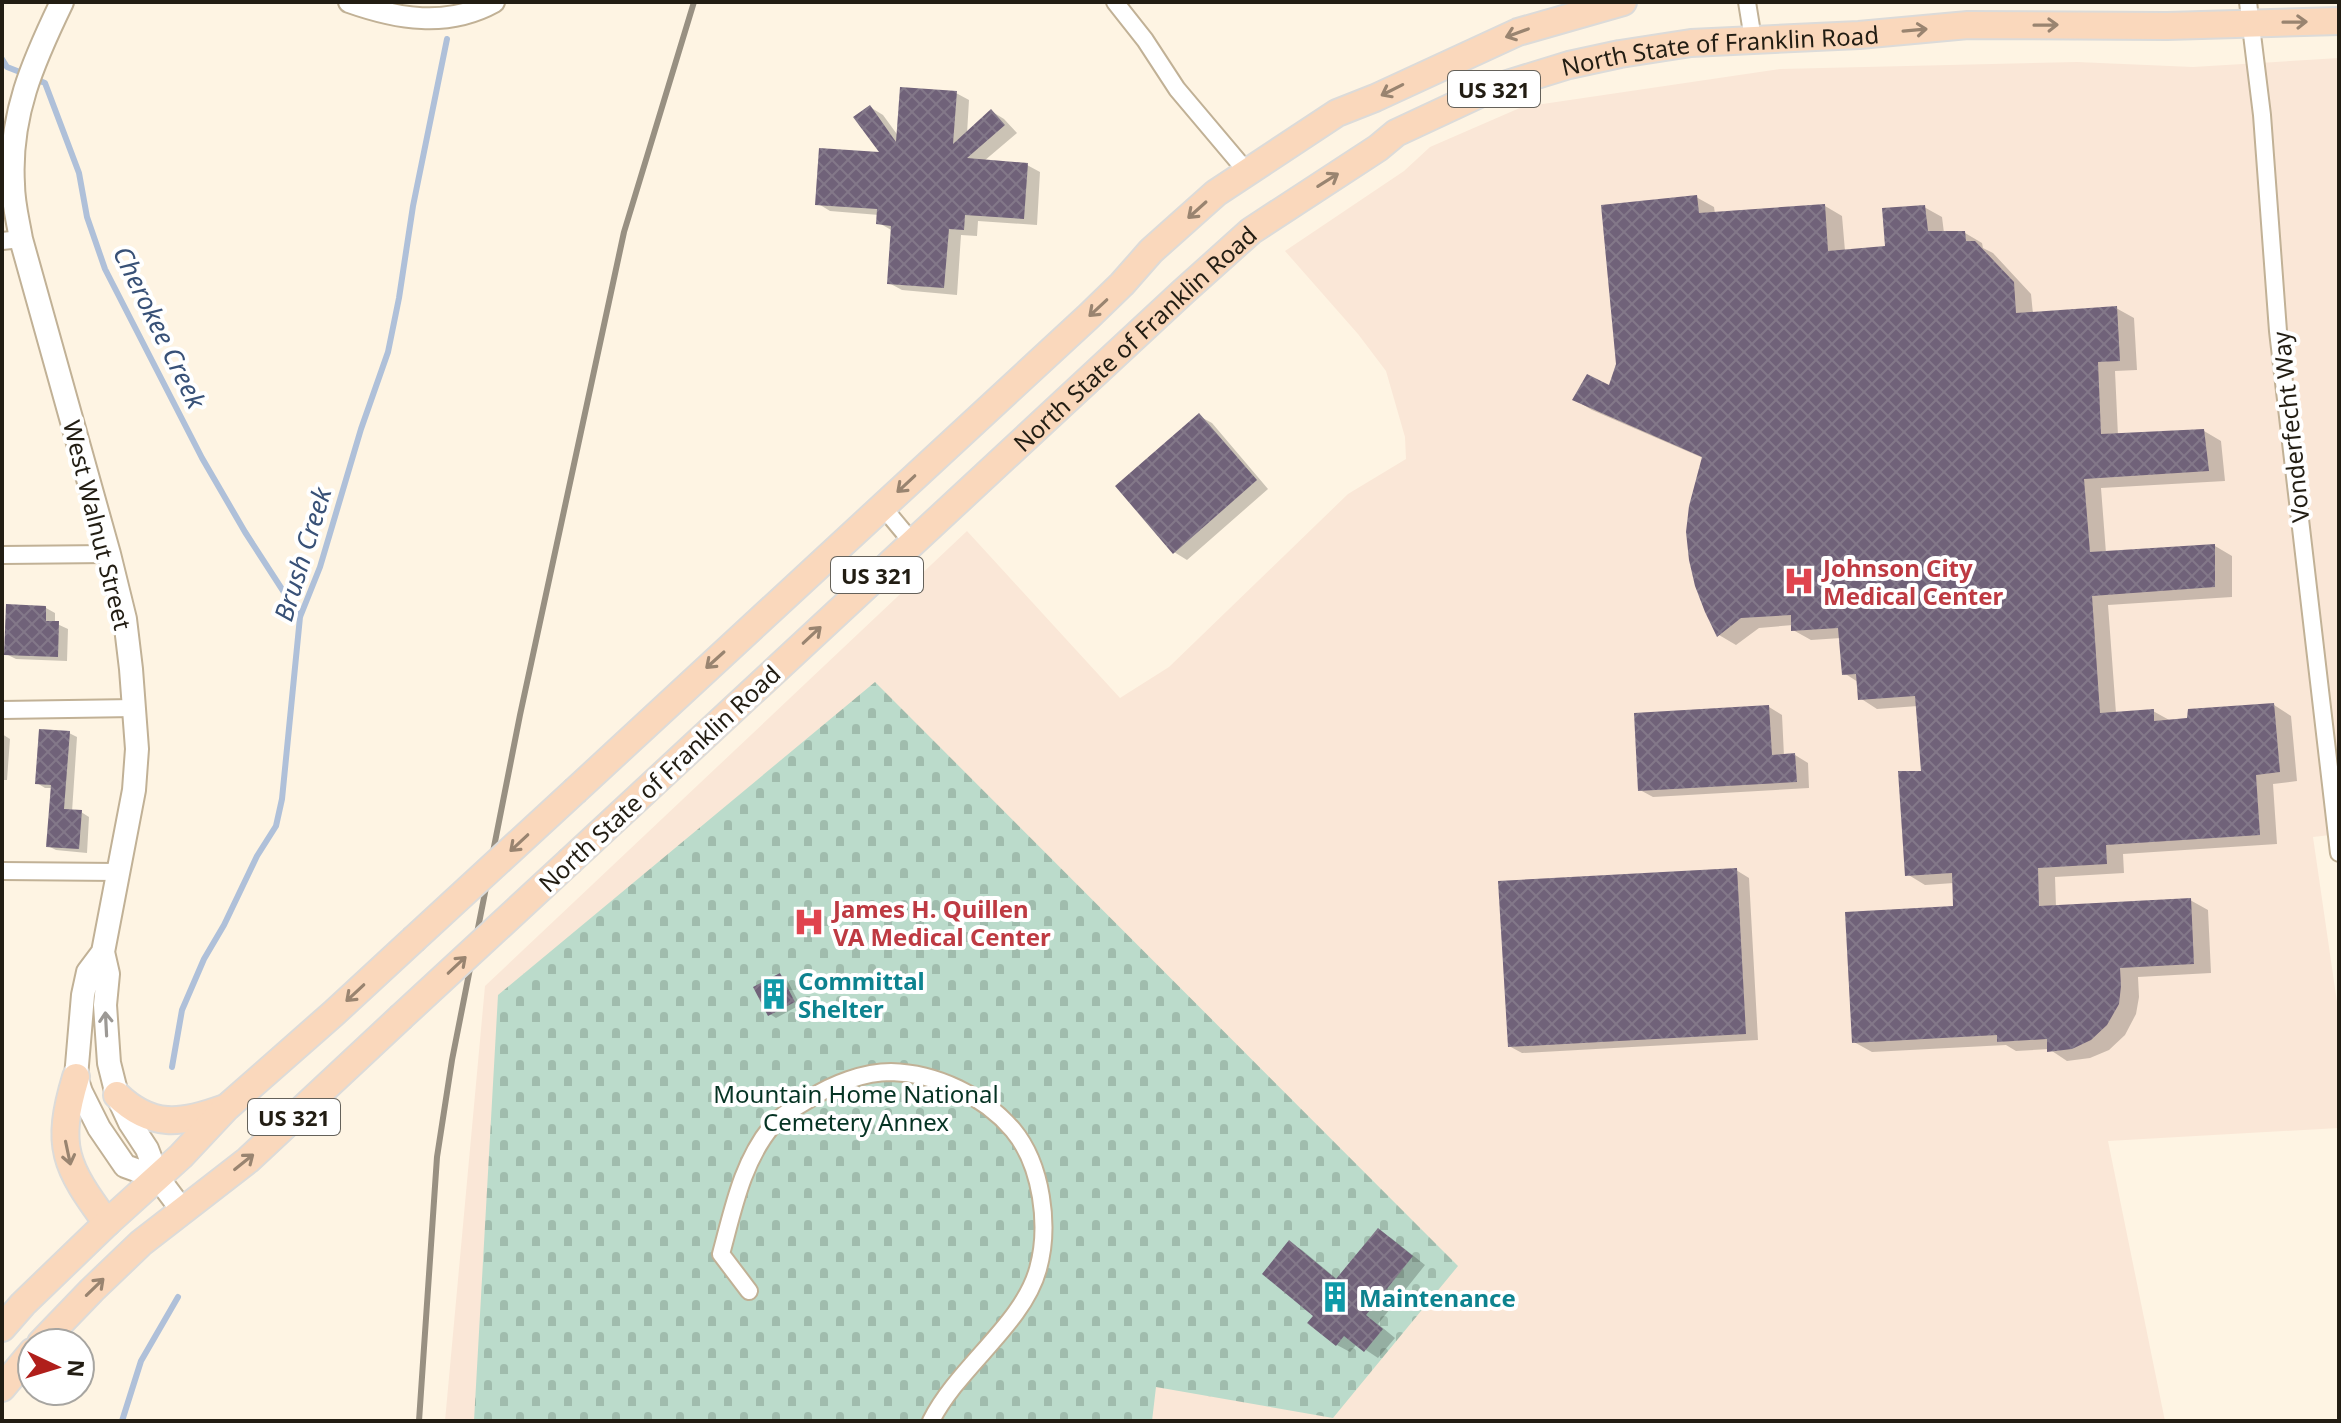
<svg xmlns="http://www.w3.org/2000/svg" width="2341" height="1423" font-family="'Noto Sans',sans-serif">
<defs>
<pattern id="cemetery-stones" width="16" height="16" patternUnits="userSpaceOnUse" patternTransform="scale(2)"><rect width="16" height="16" fill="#bbdbcb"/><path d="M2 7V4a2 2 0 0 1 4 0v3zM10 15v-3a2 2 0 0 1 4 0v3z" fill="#a0bcad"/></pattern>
<pattern id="building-cross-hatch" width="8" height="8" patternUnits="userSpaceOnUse" patternTransform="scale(2)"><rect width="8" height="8" fill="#706279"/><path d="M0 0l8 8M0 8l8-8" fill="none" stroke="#837889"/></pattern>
</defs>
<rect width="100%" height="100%" fill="#fef4e3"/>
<path fill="#fae7d7" d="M2339,58V834L2313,837L2339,1016V1128L2108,1141L2165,1421H445L485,986L967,531L1120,698L1169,667L1348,494L1406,459L1405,437L1386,371L1358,334L1285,251L1404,171L1430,147L1522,107L1780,69L2077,62L2193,67Z"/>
<path fill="url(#cemetery-stones)" d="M875,682L1458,1266L1333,1418L1156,1387L1152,1421H474L498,995Z"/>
<path fill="#0003" d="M956,93L969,100L967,134L991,111L1004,119L1017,133L984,161L1027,165L1040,172L1037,225L978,221L977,236L961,235L957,295L902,290L889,283L893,231L879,223V215L830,211L817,203L883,155L870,107L883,115L899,137Z
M1696,197L1714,207L1715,214L1825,206L1842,216L1845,251L1888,248L1924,207L1942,217L1944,233H1965L1982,243L1983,248L1993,253L2031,294L2033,314L2116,308L2134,318L2137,370L2115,371L2118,436L2204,431L2221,441L2225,481L2101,488L2106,553L2215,546L2232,556V597L2108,605L2116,713L2153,711L2171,721L2274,705L2291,716L2297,781L2273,784L2277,844L2123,854L2124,873L2055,877L2056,907L2190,900L2208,910L2211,973L2138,977L2139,997L2136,1014L2125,1035L2109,1050L2090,1058L2067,1061L2049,1049L2016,1051L2006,1045L1872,1052L1854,1042L1955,908L1954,883L1925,885L1907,874L1923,773L1918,706L1877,709L1860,698L1858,682L1844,673L1841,638L1811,640L1793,630V625L1759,628L1736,645L1719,635L1703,458L1592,410L1575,400L1611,388Z
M1199,416L1212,423L1268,489L1187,560L1174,552Z
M46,608L55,613V623L68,629L67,661L16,659L6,654Z
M1769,707L1782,715L1784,756L1795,755L1808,763L1809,788L1653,797L1640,790Z
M69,733L77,737L72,812H81L89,817L87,853L56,850L48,846L52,788H45L37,783Z
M2,734L10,739L7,780H2Z
M1736,870L1749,878L1758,1040L1522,1053L1509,1046Z
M780,975L786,978L800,1005L776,1018L770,1014Z
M1378,1230L1391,1238L1425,1265L1378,1324L1395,1338L1378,1358L1357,1344L1350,1352L1337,1345L1316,1316L1289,1243L1302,1250L1338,1280Z"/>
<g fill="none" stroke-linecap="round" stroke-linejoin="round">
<path stroke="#afc0d9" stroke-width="6" d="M458,4L459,2
M2,59L7,67L25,74
M35,79L45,83L79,173L87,217L105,269L202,458L245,532L300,617
M172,1067L182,1010L204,959L224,925L257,856L276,826L282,799L300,617L320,567L361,429L388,352L399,298L413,206L447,39
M122,1421L141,1361L178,1297"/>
</g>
<path fill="url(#building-cross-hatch)" d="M900,87L957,91L953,144L991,109L1005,125L967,158L1028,163L1024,219L965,215L964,230L949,229L944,288L887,284L891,226L876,224L877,209L815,205L819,148L879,152L853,117L870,105L896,142Z
M1697,195L1699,213L1825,204L1828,251L1885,246L1882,208L1925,205L1928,231H1965L1966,241H1975L2014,282L2016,313L2117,306L2120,361L2098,362L2101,434L2204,429L2209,471L2084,479L2090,552L2215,544V587L2092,596L2100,713L2154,709V721L2187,718L2188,709L2274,703L2280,772L2256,775L2260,835L2106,845L2107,864L2038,868L2039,906L2191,898L2194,964L2120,968L2121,986L2119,1004L2107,1025L2091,1040L2072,1049L2047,1052V1039L1997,1042V1035L1852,1043L1845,912L1953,906L1952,873L1905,876L1898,771H1921L1915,696L1858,700L1856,674L1842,675L1838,628L1791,631V615L1741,618L1717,637L1705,612L1695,586L1689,560L1686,532L1689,506L1702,457L1572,400L1587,374L1609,385L1616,364L1601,205Z
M1199,413L1257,480L1173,554L1115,486Z
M6,604L46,606V621H59L58,657L4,655Z
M1769,705L1772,755L1795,753L1797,782L1638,791L1634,713Z
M39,729L70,731L64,809L82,810L79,849L46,847L51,785L35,784Z
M1737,868L1746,1034L1508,1047L1498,881Z
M780,973L795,1002L768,1016L753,987Z
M1378,1228L1413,1256L1366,1315L1383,1329L1364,1352L1344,1336L1336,1346L1307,1323L1313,1316L1262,1274L1289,1240L1336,1279Z"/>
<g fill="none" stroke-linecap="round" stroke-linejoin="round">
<defs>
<path id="minor" d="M1115,2L1145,40L1177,89L1247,172
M1747,2L1753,39
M2248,2L2262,115L2278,331L2339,853
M2,241L21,239
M882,506L912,542
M2,555L109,554
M2,710L135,708
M2,871L118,872
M749,1291L721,1254C733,1210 742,1162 772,1126C782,1114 798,1106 811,1098C833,1084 864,1072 891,1072C936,1073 984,1096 1013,1130C1042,1165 1050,1226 1038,1269C1023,1324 958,1367 931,1421"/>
<path id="tertiary" d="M349,2C397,19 447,28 494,2"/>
<path id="secondary" d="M62,2C33,62 9,116 13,184C13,203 18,221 21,239L109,554L125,619L131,669L137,749L134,790L103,952L108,974L105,1005L109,1063L117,1095L130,1123L147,1149L158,1178L182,1210
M103,952L88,972L83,995L76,1077L81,1092L99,1128L125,1166L158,1178"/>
<g id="trunk">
<path d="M576,790L1089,316L1122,284L1151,251L1216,193L1337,113L1375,98L1518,32L1623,2"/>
<path id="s1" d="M571,860L1183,292L1251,231L1378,148L1396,133L1488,90L1569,65L1620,54L1691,43L1859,35L1968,25L2167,26L2339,21"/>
<path d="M76,1077C55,1147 65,1166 107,1223"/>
<path d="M117,1095C151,1128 181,1124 222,1109"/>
<path d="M2,1328L23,1304L107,1223L181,1156L226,1108L334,1013L413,940"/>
<path d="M41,1343L92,1290L141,1243L248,1160L400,1018"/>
<path d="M2,1388L32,1352"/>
</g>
</defs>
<use href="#minor" stroke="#c1b196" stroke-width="20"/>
<use href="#tertiary" stroke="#c1b196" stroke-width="24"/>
<use href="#secondary" stroke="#c1b196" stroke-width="26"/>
<use href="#trunk" stroke="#dcdbd9" stroke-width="30"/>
<use href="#minor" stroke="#fff" stroke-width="16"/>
<use href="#tertiary" stroke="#fff" stroke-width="20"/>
<use href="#secondary" stroke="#fff" stroke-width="22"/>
<use href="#trunk" stroke="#fad8bc" stroke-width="26"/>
<path stroke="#989082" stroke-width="6" d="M419,1421L437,1157L452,1060L520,715L624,232L694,2"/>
<defs>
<path id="trunk-bridge" d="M413,940L576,790
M400,1018L571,860"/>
</defs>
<use href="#trunk-bridge" stroke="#dcdbd9" stroke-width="30" stroke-linecap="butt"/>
<use href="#trunk-bridge" stroke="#fad8bc" stroke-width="26"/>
</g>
<defs><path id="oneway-shaft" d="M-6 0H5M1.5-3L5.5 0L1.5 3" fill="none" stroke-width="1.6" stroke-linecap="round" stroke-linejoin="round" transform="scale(2)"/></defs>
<g stroke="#998470">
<use href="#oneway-shaft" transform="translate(2295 22) rotate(-1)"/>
<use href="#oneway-shaft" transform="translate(2046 25) rotate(-1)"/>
<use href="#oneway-shaft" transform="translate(1915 30) rotate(-5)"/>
<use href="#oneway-shaft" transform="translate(1517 33) rotate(160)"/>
<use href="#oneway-shaft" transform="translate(1392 90) rotate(153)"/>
<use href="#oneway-shaft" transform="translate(1328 180) rotate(-32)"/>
<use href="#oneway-shaft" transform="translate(1197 210) rotate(138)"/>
<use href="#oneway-shaft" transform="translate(1098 308) rotate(137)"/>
<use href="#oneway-shaft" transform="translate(906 484) rotate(137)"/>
<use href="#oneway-shaft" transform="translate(812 635) rotate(-43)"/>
<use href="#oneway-shaft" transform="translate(715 660) rotate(138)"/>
<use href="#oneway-shaft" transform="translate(519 843) rotate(137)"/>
<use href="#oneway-shaft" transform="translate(457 965) rotate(-43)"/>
<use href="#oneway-shaft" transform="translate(355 993) rotate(137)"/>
<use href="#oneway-shaft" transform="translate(68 1153) rotate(78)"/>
<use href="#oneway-shaft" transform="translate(244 1162) rotate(-39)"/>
<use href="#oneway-shaft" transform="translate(95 1287) rotate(-44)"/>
</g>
<use stroke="#9c9995" href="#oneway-shaft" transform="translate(106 1024) rotate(-93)"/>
<defs>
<symbol id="hospital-bare" viewBox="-9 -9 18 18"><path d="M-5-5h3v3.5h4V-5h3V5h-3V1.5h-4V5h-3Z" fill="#e0444e" stroke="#fff" stroke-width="2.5" paint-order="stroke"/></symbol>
<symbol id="building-bare" viewBox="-9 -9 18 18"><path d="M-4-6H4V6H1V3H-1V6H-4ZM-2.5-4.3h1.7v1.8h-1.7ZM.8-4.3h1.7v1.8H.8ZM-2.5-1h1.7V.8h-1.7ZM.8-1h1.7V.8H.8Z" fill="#0f9aa8" stroke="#fff" stroke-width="2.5" paint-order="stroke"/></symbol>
</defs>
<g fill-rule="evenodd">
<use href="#hospital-bare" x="1777" y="559" width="44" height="44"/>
<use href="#hospital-bare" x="787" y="900" width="44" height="44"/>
<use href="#building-bare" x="752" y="972" width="44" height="44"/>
<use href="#building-bare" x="1313" y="1275" width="44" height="44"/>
</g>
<g text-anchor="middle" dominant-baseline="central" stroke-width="8" stroke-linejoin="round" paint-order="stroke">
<g fill="#fff" stroke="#64615a" stroke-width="2">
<rect x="1448" y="71" width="92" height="36" rx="6"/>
<rect x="831" y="557" width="92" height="36" rx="6"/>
<rect x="248" y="1099" width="92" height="36" rx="6"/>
</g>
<g font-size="22" font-weight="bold" fill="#221d13">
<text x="1494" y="89">US 321</text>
<text x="877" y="575">US 321</text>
<text x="294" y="1117">US 321</text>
</g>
<g font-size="24" fill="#221d13" stroke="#fff">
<text stroke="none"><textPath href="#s1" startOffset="1440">North State of Franklin Road</textPath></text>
<text stroke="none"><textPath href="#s1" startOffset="768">North State of Franklin Road</textPath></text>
<text transform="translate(2290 427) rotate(-96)">Vonderfecht Way</text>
<text transform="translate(98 525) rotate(76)">West Walnut Street</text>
<text transform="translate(659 778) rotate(-43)">North State of Franklin Road</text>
</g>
<g font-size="24" font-weight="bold" fill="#be3a42" stroke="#fff" text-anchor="start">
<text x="1823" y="567">Johnson City<tspan x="1823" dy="28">Medical Center</tspan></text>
<text x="833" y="908">James H. Quillen<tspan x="833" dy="28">VA Medical Center</tspan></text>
</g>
<g font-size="24" font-weight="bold" fill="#0d838f" stroke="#fff" text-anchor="start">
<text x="798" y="980">Committal<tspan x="798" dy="28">Shelter</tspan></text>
<text x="1359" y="1297">Maintenance</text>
</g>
<g font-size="24" fill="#053323" stroke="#fff">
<text x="856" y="1093">Mountain Home National<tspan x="856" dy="28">Cemetery Annex</tspan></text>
</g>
<g font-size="26" font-style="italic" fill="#385177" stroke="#fff">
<text transform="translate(160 327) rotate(64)">Cherokee Creek</text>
<text transform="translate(302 554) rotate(-73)">Brush Creek</text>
</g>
</g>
<rect width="2341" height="1423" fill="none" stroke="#221d13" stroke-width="8"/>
<g transform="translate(56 1367) rotate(94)"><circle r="38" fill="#ffffff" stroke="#a7a5a1" stroke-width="2"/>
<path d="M0-6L14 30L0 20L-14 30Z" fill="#b01f1b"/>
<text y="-12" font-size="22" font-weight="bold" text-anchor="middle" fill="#221d13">N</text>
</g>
</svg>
